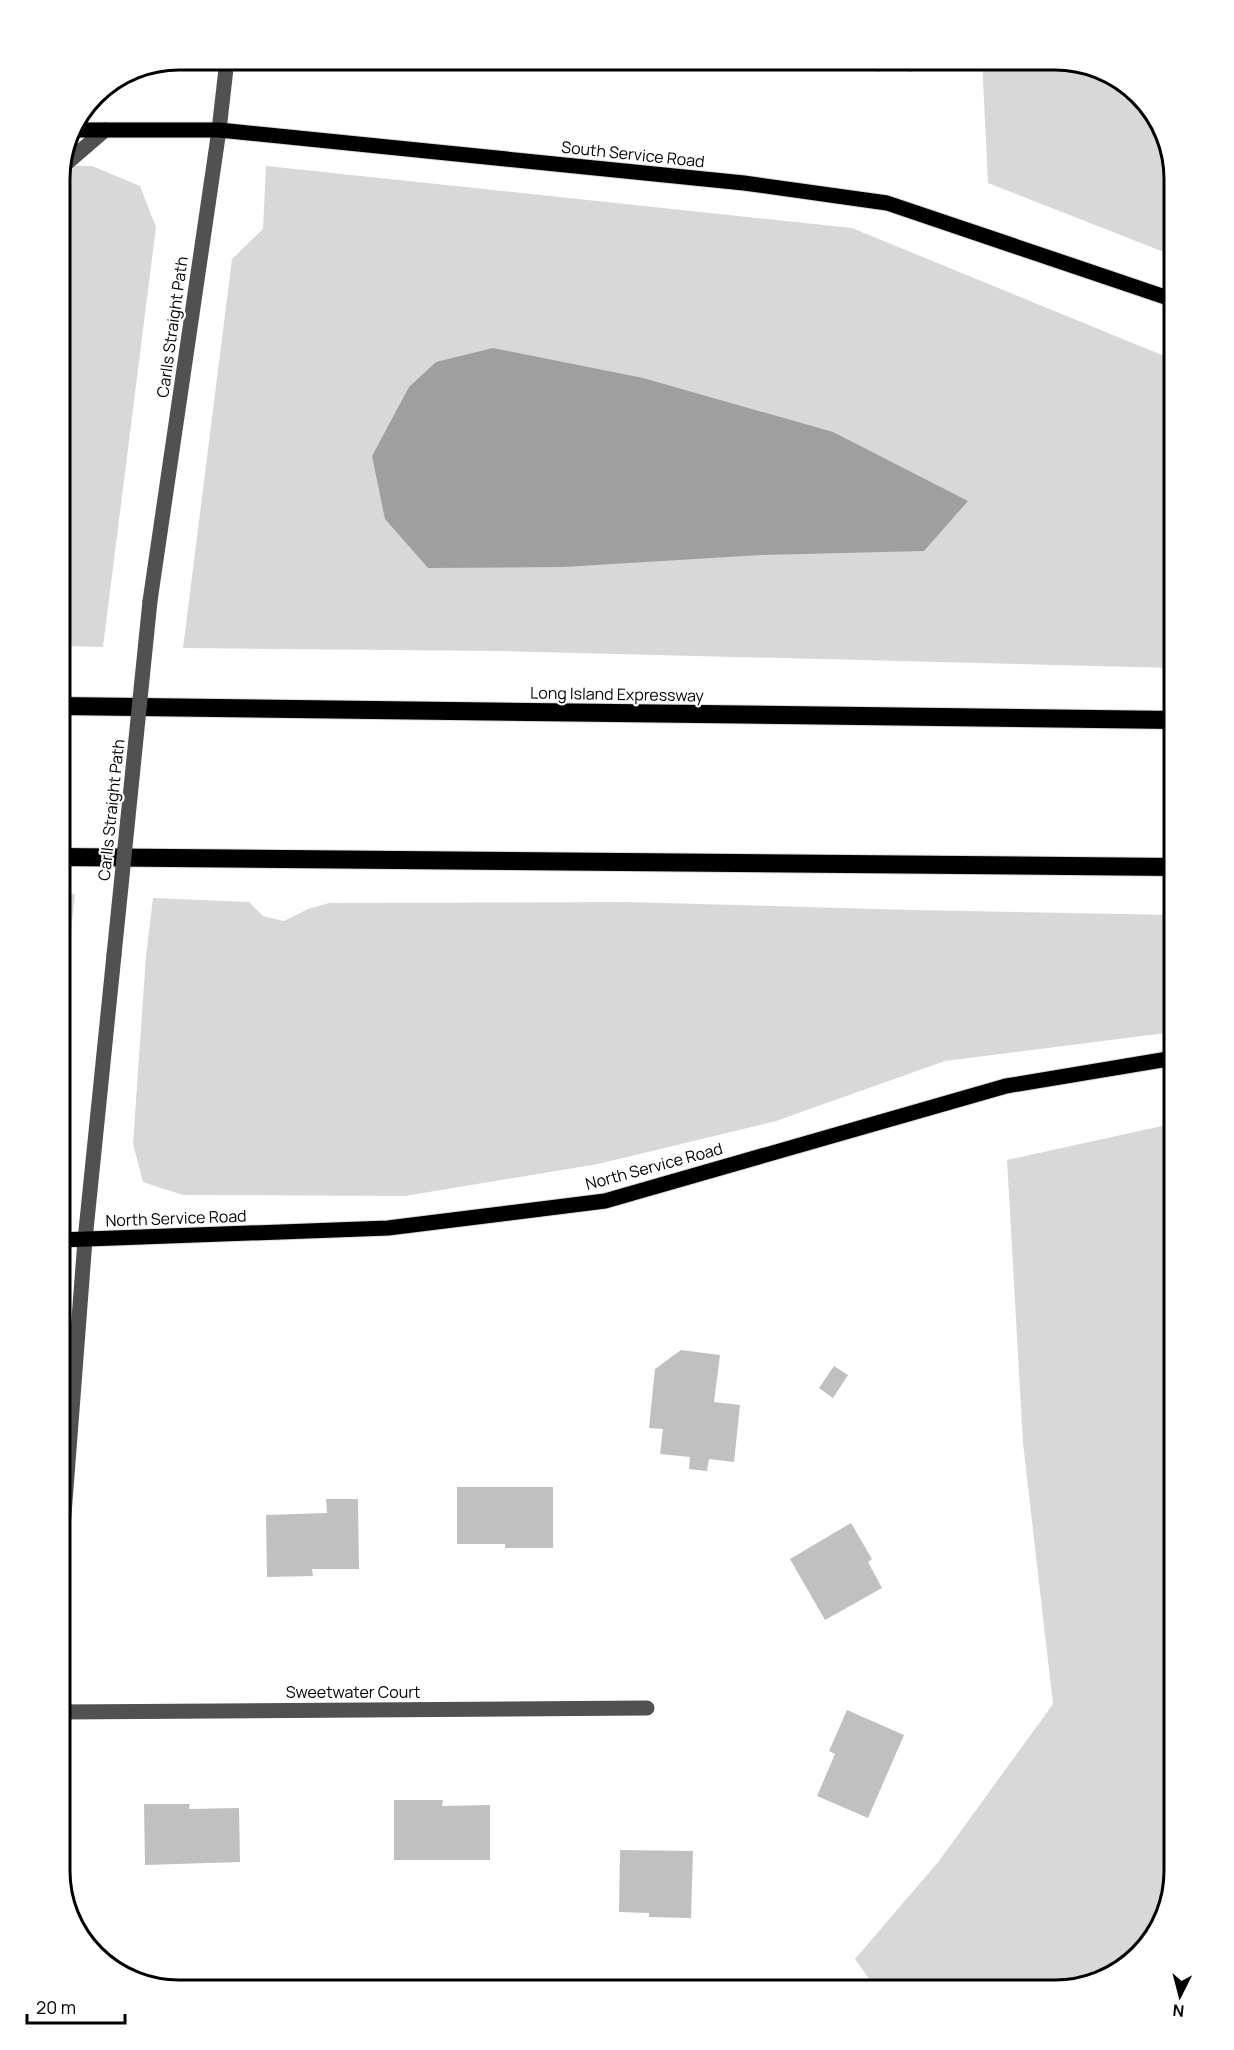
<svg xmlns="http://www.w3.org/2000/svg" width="1234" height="2050" font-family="Manrope,sans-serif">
<rect width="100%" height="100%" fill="#fff"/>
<path fill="#d8d8d8" d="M982,60H1062L1121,80L1162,127L1174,180V256L988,183Z
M62,166H92L140,186L156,227L103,647L60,646Z
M266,166L852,228L1174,360V668L501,651L183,648L232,259L263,229Z
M60,894H75L69,953L60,1107Z
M153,898L249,902L263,916L284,921L308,909L329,903L627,902L912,910L1174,915V1032L945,1061L776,1121L598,1164L405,1196L183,1195L143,1182L133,1144L146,956Z
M1174,1125V1871L1154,1936L1107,1978L1054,1990H877L855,1959L939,1861L1053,1704L1023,1443L1007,1160L1162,1126Z"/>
<path fill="#9f9f9f" d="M493,348L643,378L833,432L968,501L924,551L761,555L563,567L428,568L385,519L372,456L409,387L436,362Z"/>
<path fill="#c0c0c0" d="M825,60H915L912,72L880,66L879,72Z
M681,1350L720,1355L714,1402L740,1405L734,1462L709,1459L707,1471L689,1469L690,1457L660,1454L663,1429L649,1428L655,1369Z
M834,1366L848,1375L833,1398L819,1388Z
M457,1487H553V1548H505V1544H457Z
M326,1499H358L359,1569H312L313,1576L267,1577L266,1515L327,1513Z
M851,1523L872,1559L868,1562L882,1588L825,1620L790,1559Z
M847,1710L904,1735L868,1818L817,1796L835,1754L829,1751Z
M394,1800H443L442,1806L490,1805V1860H394Z
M144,1804H190L189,1809L239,1808L240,1862L145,1865Z
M620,1850L693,1851L691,1918L649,1917V1913L619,1912Z"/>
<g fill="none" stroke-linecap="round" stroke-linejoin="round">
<defs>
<path id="major" d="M72,130H219L744,183L887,203L1174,300
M60,1240L388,1228L605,1201L1006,1086L1174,1058"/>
<path id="highway" d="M60,706L1174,720
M60,857L1174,867"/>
</defs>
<use href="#major" stroke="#dbdbdb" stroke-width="17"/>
<use href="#highway" stroke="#dbdbdb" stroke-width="20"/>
<path stroke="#515151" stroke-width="15" d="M62,167L105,130
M150,601L219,130L227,60
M60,1567L85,1240L114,955
M60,1712L647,1708"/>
<use href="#major" stroke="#000" stroke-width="15"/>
<use href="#highway" stroke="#000" stroke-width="18"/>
<path stroke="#515151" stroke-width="15" d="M114,955L150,601"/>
</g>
<g text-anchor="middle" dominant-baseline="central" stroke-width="4.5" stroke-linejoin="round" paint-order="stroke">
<g font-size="16" fill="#000" stroke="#fff">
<text transform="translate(633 154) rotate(6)">South Service Road</text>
<text transform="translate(172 327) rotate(-82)">Carlls Straight Path</text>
<text transform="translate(617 694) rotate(1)">Long Island Expressway</text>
<text transform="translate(111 810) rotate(-84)">Carlls Straight Path</text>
<text transform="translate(654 1166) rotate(-15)">North Service Road</text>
<text transform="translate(176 1218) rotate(-2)">North Service Road</text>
<text x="353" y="1692">Sweetwater Court</text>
</g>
</g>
<path d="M0 0H1234V2050H0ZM179 70H1055A109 109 0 0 1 1164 179V1871A109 109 0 0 1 1055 1980H179A109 109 0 0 1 70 1871V179A109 109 0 0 1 179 70Z" fill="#fff" fill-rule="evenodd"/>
<path fill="none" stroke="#000" stroke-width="3" d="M179 70H1055A109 109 0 0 1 1164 179V1871A109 109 0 0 1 1055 1980H179A109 109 0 0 1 70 1871V179A109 109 0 0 1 179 70Z"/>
<g transform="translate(1180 1996) rotate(186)" stroke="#ffffff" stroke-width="4.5" paint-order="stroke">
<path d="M0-4.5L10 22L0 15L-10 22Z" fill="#000000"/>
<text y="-9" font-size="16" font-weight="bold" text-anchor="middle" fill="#000000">N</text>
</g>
<path d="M27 2014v9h98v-9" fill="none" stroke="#000000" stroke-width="3"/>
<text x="36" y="2014" font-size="18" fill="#000000" stroke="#ffffff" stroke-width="4.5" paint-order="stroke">20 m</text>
</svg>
